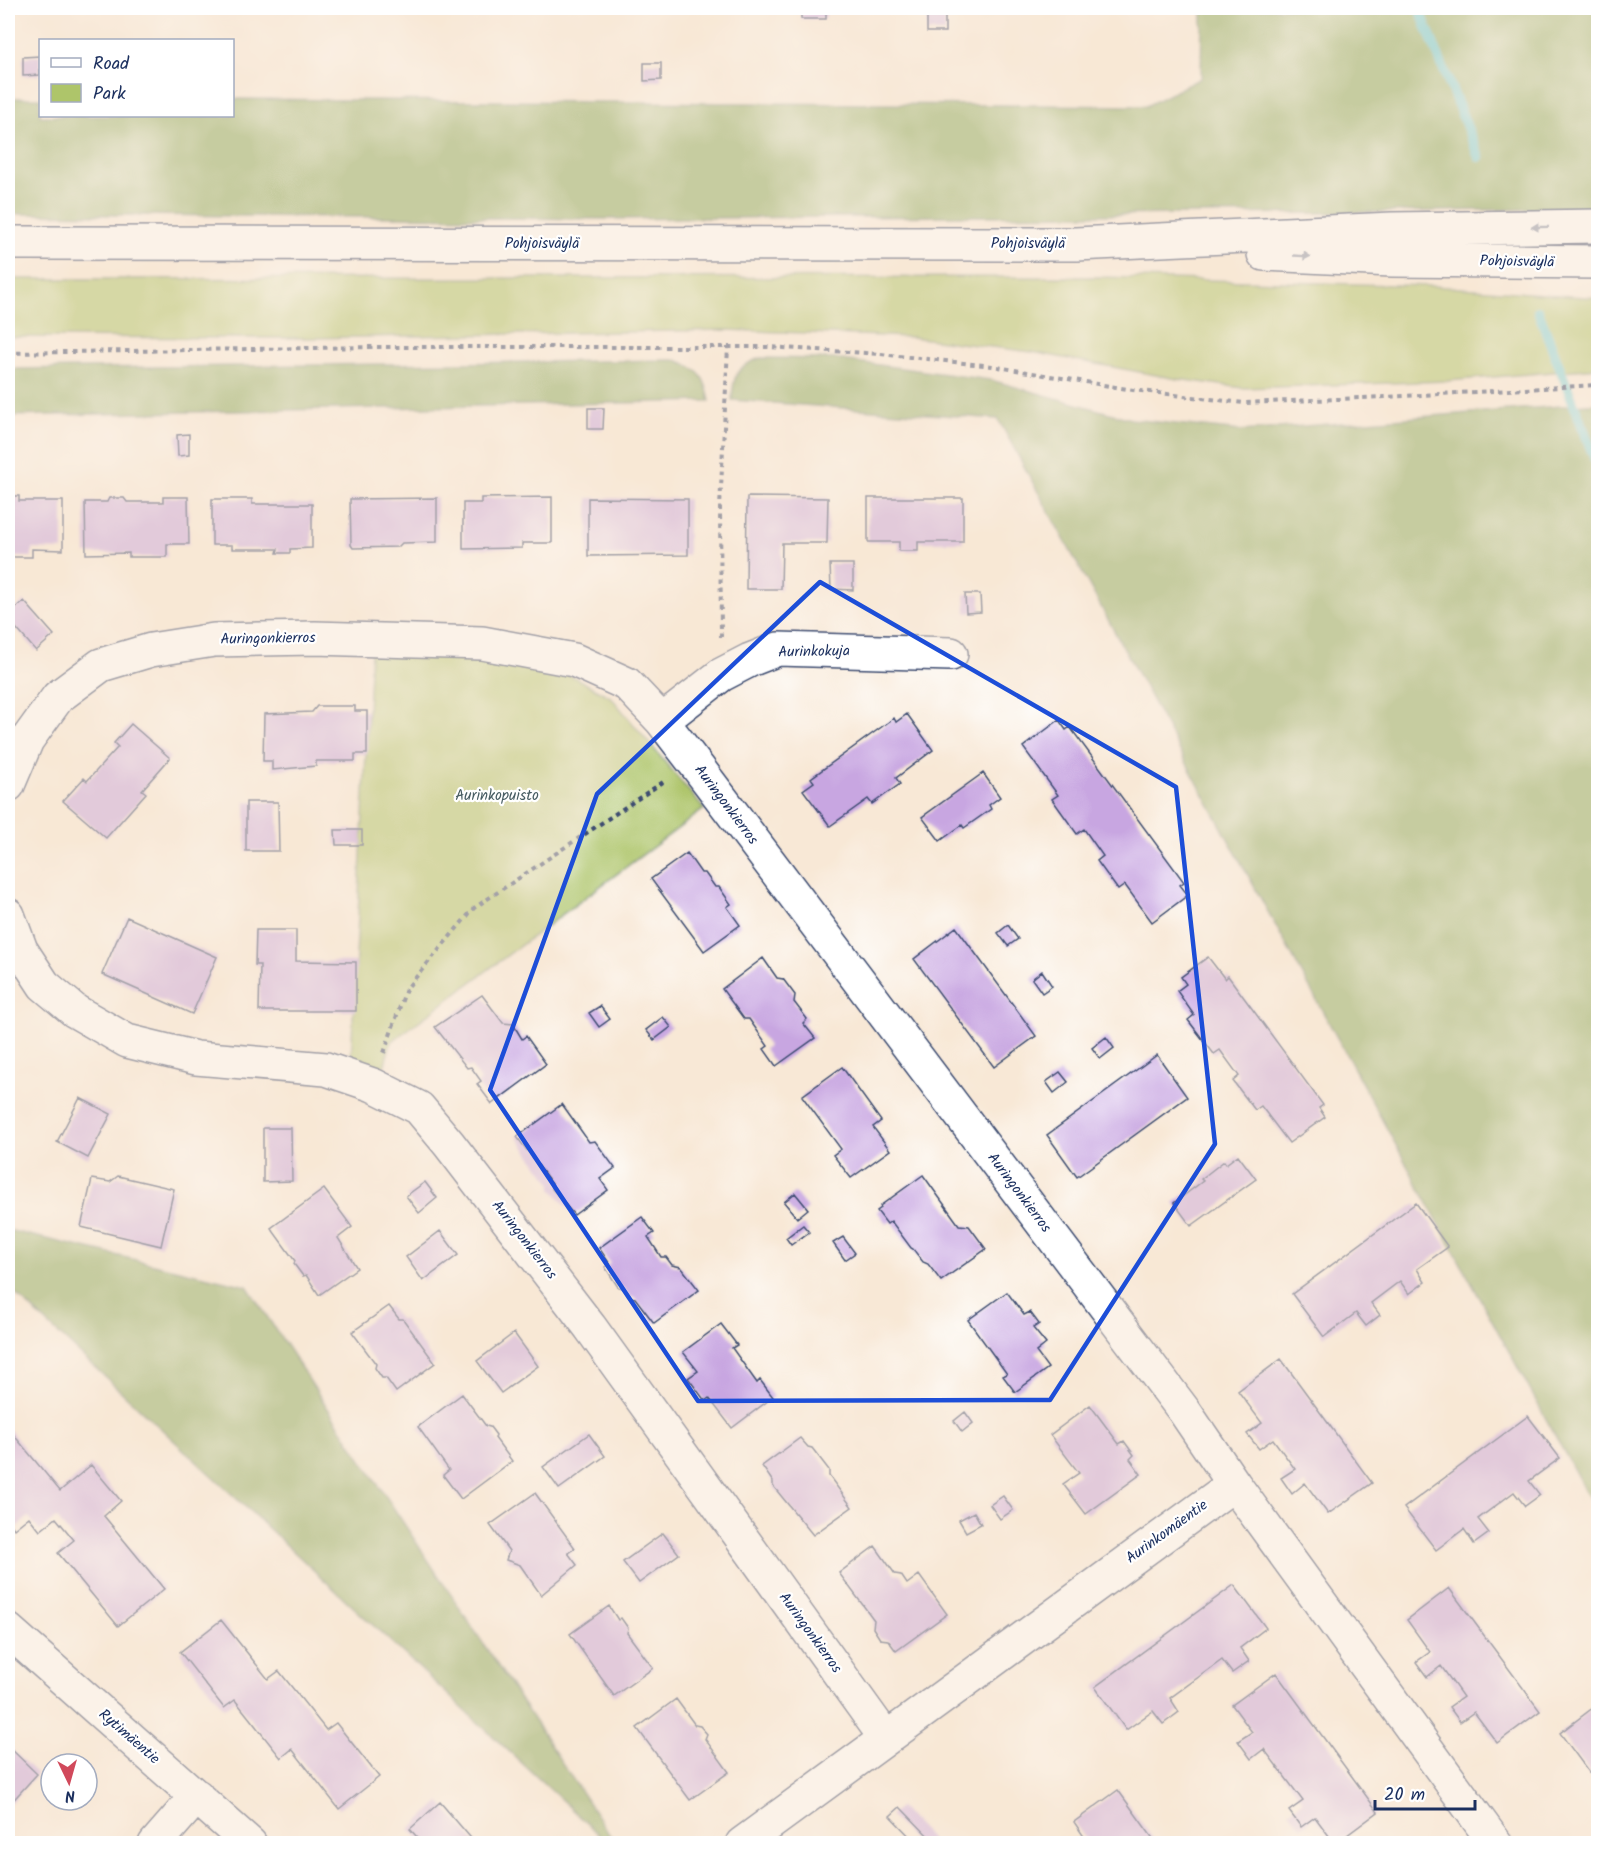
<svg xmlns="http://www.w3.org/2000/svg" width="1606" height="1851" font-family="Kalam,sans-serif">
<rect width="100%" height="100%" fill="#fff"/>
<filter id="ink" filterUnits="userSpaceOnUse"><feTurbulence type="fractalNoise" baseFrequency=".0167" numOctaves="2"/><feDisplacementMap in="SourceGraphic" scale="12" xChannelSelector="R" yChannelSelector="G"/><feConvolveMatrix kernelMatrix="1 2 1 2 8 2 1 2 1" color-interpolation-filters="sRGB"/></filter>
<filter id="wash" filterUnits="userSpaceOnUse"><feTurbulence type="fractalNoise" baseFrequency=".008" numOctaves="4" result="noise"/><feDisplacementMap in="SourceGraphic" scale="24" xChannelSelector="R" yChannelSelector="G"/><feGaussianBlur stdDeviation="1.35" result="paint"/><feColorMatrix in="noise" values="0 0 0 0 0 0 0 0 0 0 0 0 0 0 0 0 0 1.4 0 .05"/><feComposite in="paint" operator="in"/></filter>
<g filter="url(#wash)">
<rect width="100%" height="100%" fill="#f8e8d6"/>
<path fill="#aec56a" stroke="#647a64" stroke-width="1.5" d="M1098,277L1433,286L1598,298V368L1448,381L1243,388L1177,379L1032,352L911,337L726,330L310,338L8,337V279Z
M371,651L483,655L568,674L611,697L704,809L391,1042L383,1071L351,1059Z"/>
<path fill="#8aaa5e" stroke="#526c5e" stroke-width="1.5" d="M1202,8H1598V208L1332,213L603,219L8,214V98H40V116H232L233,99L1146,106L1201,78Z
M760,358L834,359L991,380L1131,419L1241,431L1598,403V1514L998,419L732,400C733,375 736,367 760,358Z
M676,360C700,369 705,376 710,401L8,416V369Z
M8,1230L247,1286L615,1843H608L8,1287Z"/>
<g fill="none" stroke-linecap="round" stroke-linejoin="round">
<path stroke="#5dc9d4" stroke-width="10" d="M1419,8L1479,157
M1538,311L1598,467"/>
</g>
<g id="blocks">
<path fill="#c8a6e1" d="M801,8H826V19H801Z
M927,13L945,14V32H927Z
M40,56V75L23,76V57Z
M644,63H661V80L644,81Z
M588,408H604L603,429H588Z
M189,434V455L178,456L177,435Z
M8,496H19V501H63V550L32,549V557H11V550H8Z
M163,497H188L189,544H167V557H129V553L86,554L85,502H107L109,498H124L127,502H163Z
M552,497V543H522V548L463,549V503H481V498Z
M747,497L828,498L827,543H782L781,589H746Z
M437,498V542L402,543L398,547L353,548L351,545L350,499Z
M588,498L688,499V555L588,556Z
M868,498H963V542H918V551H899V542H868Z
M212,499H252V504H312V548L290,549V553H277L278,549H232V545H212Z
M830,564H853V590L831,589Z
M965,594H980L981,612L966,613Z
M24,601L54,635L36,651L8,619V615Z
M317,706H355V711H367V754H355V761H316V766L272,770V761H263L264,714L312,712Z
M907,714L933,750L896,778L900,784L872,804L868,799L830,826L803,790L814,782L811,778L894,718L896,722Z
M1059,720L1066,730L1070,727L1184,882L1180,885L1188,895L1152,922L1125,885L1118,890L1097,861L1103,856L1084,829L1077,834L1052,799L1058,795L1023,747Z
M131,724L170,758L142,790L146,793L106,838L63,801L84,778L87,781L118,747L114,743Z
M983,773L1000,797L989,805L991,809L964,828L962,825L940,841L922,817Z
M246,802H278L279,851H246Z
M335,830H362V845H336Z
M687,853L701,873H705L715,887H719L731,904L727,907L740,925L704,951L651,879Z
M127,917L217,957L192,1014L102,974Z
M1008,925L1018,939L1008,946L998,933Z
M956,927L1036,1036L994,1067L914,959Z
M256,930H296V961L356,962V1011H259L260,965H255Z
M1208,957L1225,979L1228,976L1323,1105L1319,1108L1325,1117L1289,1143L1261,1106L1255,1110L1233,1081L1239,1076L1220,1050L1214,1054L1188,1020L1194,1015L1177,991L1186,984L1181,977Z
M763,958L777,978L783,979L795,995L794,1002L807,1019L803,1023L815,1038L776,1066L764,1049L768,1046L749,1019H744L722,989Z
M1042,971L1052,986L1042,993L1032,979Z
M482,995L503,1023L513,1024L522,1039L526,1036L546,1064L492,1104L477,1084L481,1081L471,1067L467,1068L435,1027Z
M600,1006L610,1019L599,1027L589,1013Z
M663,1017L671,1027L654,1040L646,1030Z
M1106,1037L1114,1048L1100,1059L1092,1048Z
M1157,1055L1187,1097L1077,1177L1047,1135Z
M842,1067L881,1121L873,1127L890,1150L851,1178L833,1155L841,1149L802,1096Z
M1060,1072L1068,1082L1054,1093L1046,1082Z
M80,1098L111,1114L88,1158L57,1142Z
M562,1104L589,1142L595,1141L615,1168L600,1179L608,1190L574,1215L552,1189V1184L517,1137Z
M263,1128H291L292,1181L263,1182Z
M1238,1155L1256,1179L1191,1226L1174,1203L1203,1181L1201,1179L1224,1161L1226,1164Z
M923,1175L959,1225L969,1226L986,1249L941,1281L928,1264L923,1262L913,1249L911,1248L891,1221L887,1224L877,1211L881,1208L880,1206Z
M118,1176L174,1189L161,1246L81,1227L92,1179L110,1182Z
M425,1182L437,1198L419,1213L406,1196Z
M324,1189L352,1227L338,1238L357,1268L319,1295L306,1275L303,1276L294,1264L295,1261L271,1228Z
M795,1193L808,1209L797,1218L784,1202Z
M1416,1203L1448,1247L1417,1269L1425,1282L1409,1294L1400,1281L1371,1303L1380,1315L1366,1326L1356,1313L1324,1337L1292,1294Z
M642,1217L654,1233L648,1237L661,1257H666L672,1265L681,1267L699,1290L654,1323L635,1298L630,1297L623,1288L618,1287L605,1267L610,1264L599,1248Z
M803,1225L809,1232L791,1245L786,1238Z
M440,1231L458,1255L423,1281L406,1257Z
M843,1237L855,1253L845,1260L833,1243Z
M1007,1292L1024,1315L1030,1312L1039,1324L1033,1328L1046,1344L1036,1352L1048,1368L1015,1392L1003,1376L1007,1374L968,1320Z
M389,1306L399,1319H403L435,1363L396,1392L386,1378H382L375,1368L376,1364L352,1332Z
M721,1324L737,1345L732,1348L757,1383L760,1380L773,1397L732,1428L709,1398L705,1401L688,1378L698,1371L683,1352Z
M514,1333L538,1366L501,1393L477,1361Z
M1281,1359L1372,1483L1328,1514L1305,1483L1292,1494L1281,1478L1295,1469L1273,1439L1259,1449L1247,1434L1262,1423L1238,1391Z
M462,1394L486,1426L490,1427L496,1435L495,1438L512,1461L461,1499L443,1475L449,1470L418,1427Z
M1090,1405L1119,1444L1124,1441L1134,1455L1130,1459L1141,1474L1086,1514L1063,1484L1079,1473L1050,1435Z
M965,1412L973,1423L962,1432L954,1421Z
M1528,1416L1560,1458L1529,1481L1540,1495L1525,1506L1514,1492L1478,1519L1489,1533L1474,1544L1464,1529L1436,1550L1404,1508Z
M8,1428L60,1491L91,1465L121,1501L104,1516L164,1589L118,1626L58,1553L74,1540L56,1518L40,1531L29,1517L14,1529L8,1520Z
M589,1434L605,1456L559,1489L543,1467Z
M800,1438L808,1447L812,1448L829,1470V1476L852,1507L813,1535L773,1486V1482L762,1466Z
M535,1493L575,1548L568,1553L577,1565L541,1595L520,1565L506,1560L509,1551L490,1525Z
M1003,1496L1013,1510L1000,1519L990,1505Z
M974,1512L981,1524L966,1532L959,1520Z
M663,1533L679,1554L639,1583L623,1562Z
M875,1546L895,1574L901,1575L907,1584L919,1575L947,1614L896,1651L888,1640L880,1639L873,1628L874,1620L839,1573Z
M1234,1585L1266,1628L1240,1648L1249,1661L1232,1673L1222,1660L1170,1698L1179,1712L1163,1724L1153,1711L1126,1730L1095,1687Z
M1449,1588L1540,1711L1497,1743L1474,1712L1460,1722L1449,1707L1463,1697L1441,1666L1427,1677L1416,1662L1430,1652L1407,1620Z
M609,1606L618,1620L621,1618L628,1628L627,1633L653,1668L614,1696L570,1634Z
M221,1620L268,1679L279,1671L326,1730L336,1723L379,1777L339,1809L292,1749L281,1758L235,1700L224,1708L180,1652Z
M1276,1673L1378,1812L1335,1844L1315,1817L1301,1827L1289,1811L1303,1801L1264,1749L1251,1759L1238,1741L1252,1732L1232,1705Z
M676,1699L695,1725L700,1726L707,1734L705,1739L729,1772L690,1800L637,1728Z
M1598,1704V1770L1591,1775L1560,1733Z
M8,1746L37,1774L8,1806Z
M1118,1790L1157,1844H1089L1074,1822Z
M440,1802L476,1844H423L410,1829Z
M900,1807L933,1841L930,1844H917L890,1816Z"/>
</g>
</g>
<g filter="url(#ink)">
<use href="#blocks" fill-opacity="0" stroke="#3c4b70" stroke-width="1.5"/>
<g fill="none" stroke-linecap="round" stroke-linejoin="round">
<defs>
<path id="minor" d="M662,721L721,675L750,660L778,649L951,654
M8,785L27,740L58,697L101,665L151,650L214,640L315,638L482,643L574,660L627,684L662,721L699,769L1185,1412L1234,1484
M8,915L21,950L44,985L75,1011L127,1041L196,1058L326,1069L373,1085L419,1108L449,1144L590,1327L885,1737
M8,1630L250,1844
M155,1844L197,1796
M742,1844L1234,1484L1496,1844"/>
<path id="major" d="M8,243L1076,244L1392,229L1598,226
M1264,254L1392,260L1598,262"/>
</defs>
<use href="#minor" stroke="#3c4b70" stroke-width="36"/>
<use href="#major" stroke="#3c4b70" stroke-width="36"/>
<path stroke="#3c4b70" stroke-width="4" stroke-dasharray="4.5 4.5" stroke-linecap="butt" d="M8,353L373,347H768L881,354L992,366L1133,390L1244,403L1385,397L1598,385
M721,637L720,508L728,347
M384,1053L406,989L474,908L666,780"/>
<use href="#minor" stroke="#fff" stroke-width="33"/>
<use href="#major" stroke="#fff" stroke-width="33"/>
</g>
<defs><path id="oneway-solid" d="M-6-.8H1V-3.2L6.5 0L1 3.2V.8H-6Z" transform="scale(1.5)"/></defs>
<g fill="#8d97ae">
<use href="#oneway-solid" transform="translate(1540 227) rotate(179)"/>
<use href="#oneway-solid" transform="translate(1302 256) rotate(3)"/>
</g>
</g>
<path d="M0 0H1606V1851H0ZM820,582L1176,787L1215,1144L1050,1400L698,1401L490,1090L597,794Z" fill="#f8e8d6" fill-opacity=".55" fill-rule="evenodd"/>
<path fill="none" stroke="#1d4ed8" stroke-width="4.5" stroke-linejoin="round" d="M820,582L1176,787L1215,1144L1050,1400L698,1401L490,1090L597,794Z"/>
<g text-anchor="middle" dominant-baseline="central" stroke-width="4.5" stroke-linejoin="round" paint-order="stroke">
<g font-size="15" fill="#1b2f5e" stroke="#fff">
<text x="542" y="244">Pohjoisväylä</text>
<text x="1028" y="244">Pohjoisväylä</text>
<text transform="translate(1517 262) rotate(1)">Pohjoisväylä</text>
<text transform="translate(268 639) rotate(-1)">Auringonkierros</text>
<text transform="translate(814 652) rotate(-1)">Aurinkokuja</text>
<text transform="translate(726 805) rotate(53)">Auringonkierros</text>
<text transform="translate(1019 1193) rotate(53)">Auringonkierros</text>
<text transform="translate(524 1240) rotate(52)">Auringonkierros</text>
<text transform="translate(1167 1532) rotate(-36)">Aurinkomäentie</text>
<text transform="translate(810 1633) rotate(54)">Auringonkierros</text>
<text transform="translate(129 1737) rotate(41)">Rytimäentie</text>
</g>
<g font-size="15" fill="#475c62" stroke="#fff">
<text x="497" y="796">Aurinkopuisto</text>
</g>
</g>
<rect width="1606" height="1851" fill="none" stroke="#fff" stroke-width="30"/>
<rect x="39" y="39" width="195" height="78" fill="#ffffff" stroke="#a4acbf" stroke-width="1.5"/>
<rect x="51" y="58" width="30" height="9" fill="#ffffff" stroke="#a4acbf" stroke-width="1.5"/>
<text x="93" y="69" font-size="18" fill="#1b2f5e">Road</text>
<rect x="51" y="84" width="30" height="18" fill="#aec56a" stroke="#a4acbf" stroke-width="1.5"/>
<text x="93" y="99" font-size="18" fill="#1b2f5e">Park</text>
<g transform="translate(69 1782) rotate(175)"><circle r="28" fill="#ffffff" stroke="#a4acbf" stroke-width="1.5"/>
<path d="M0-4.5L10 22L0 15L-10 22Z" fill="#d1495b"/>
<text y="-9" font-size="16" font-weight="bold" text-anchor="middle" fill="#1b2f5e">N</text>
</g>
<path d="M1375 1800v9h100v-9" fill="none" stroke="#1b2f5e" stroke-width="3"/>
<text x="1384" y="1800" font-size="18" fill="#1b2f5e" stroke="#ffffff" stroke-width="4.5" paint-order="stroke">20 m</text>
</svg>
